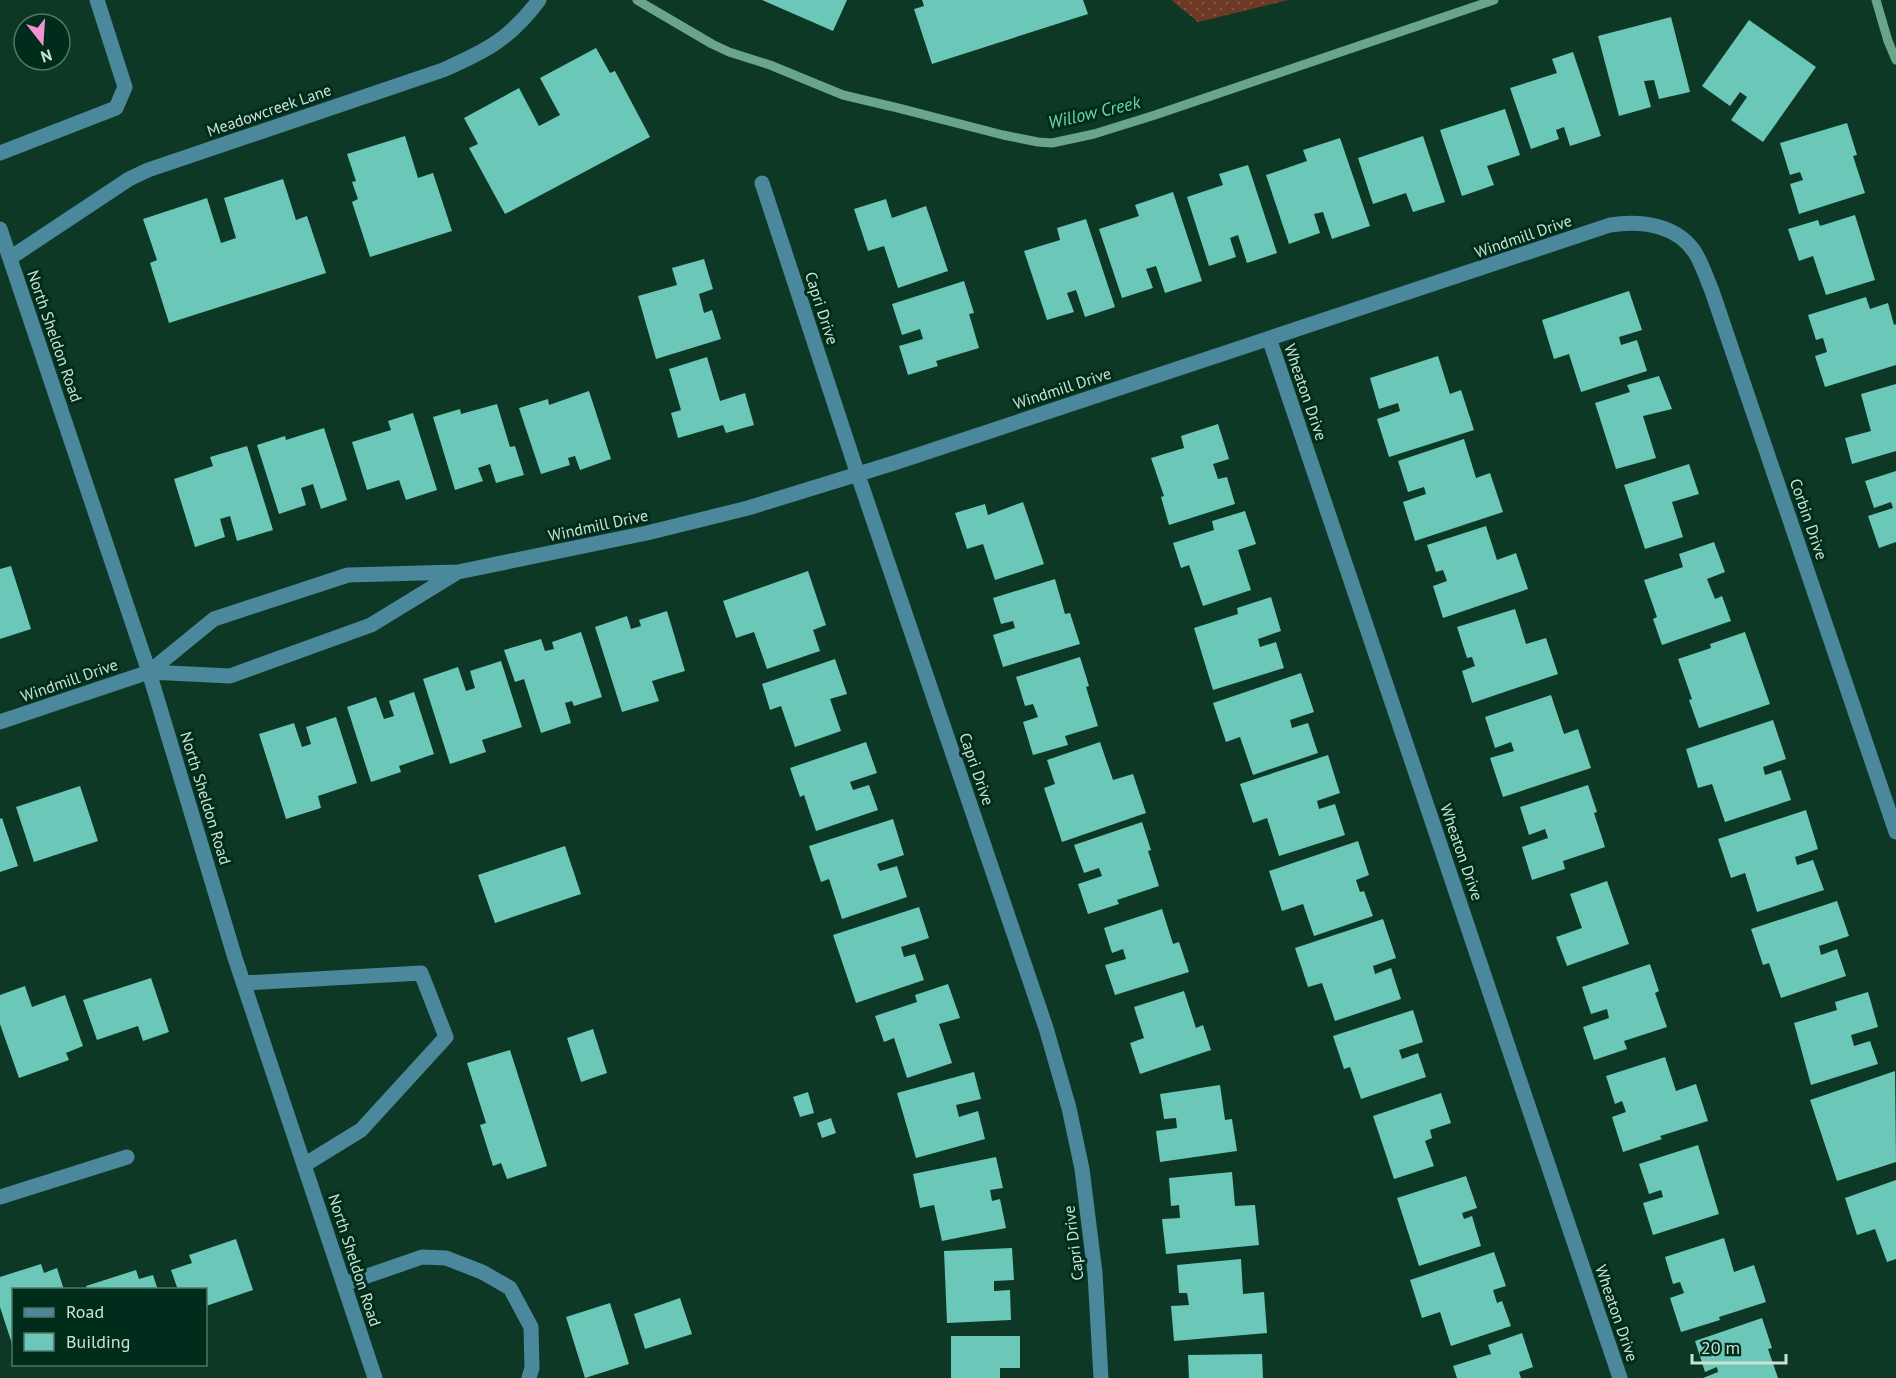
<svg xmlns="http://www.w3.org/2000/svg" width="1896" height="1378" font-family="'PT Sans',sans-serif">
<defs>
<pattern id="grass-dots" width="8" height="8" patternUnits="userSpaceOnUse" patternTransform="scale(1.5)"><rect width="8" height="8" fill="#6d3925"/><path d="M2 2h.1M6 6h.1" fill="none" stroke="#805544" stroke-width="1.8" stroke-linecap="round"/></pattern>
</defs>
<rect width="100%" height="100%" fill="#0c3825"/>
<path fill="url(#grass-dots)" d="M1171,0H1288L1198,22Z"/>
<g fill="none" stroke-linecap="round" stroke-linejoin="round">
<path stroke="#6aa589" stroke-width="9" d="M637,0L712,44L729,52L770,65L843,95L898,108L1003,135L1038,142L1052,143L1094,134L1155,115L1494,0
M1876,0L1888,41L1896,60"/>
</g>
<path fill="#6bc8b8" d="M762,0H847L833,31Z
M922,0H1083L1088,14L932,64L914,9L924,6Z
M1671,17L1690,92L1659,99L1654,80L1644,81L1651,107L1619,116L1598,36Z
M1749,20L1816,67L1763,142L1731,120L1747,97L1740,92L1730,106L1702,86Z
M596,48L610,73L615,71L650,137L505,214L469,148L478,144L464,118L519,88L539,126L560,115L540,78Z
M1573,52L1601,136L1570,146L1564,127L1556,130L1559,139L1531,149L1510,88L1557,73L1552,59Z
M1505,109L1520,155L1487,166L1494,185L1462,196L1440,130Z
M1847,123L1857,155L1853,156L1865,193L1799,214L1790,184L1803,180L1800,172L1790,175L1780,143Z
M405,136L418,178L433,173L452,231L370,257L352,202L358,199L352,182L356,181L347,154Z
M1423,136L1445,202L1413,212L1406,193L1373,204L1358,158Z
M1340,138L1370,226L1332,239L1323,212L1314,214L1320,233L1289,244L1266,175L1307,161L1303,150Z
M1248,165L1277,253L1247,263L1238,235L1230,238L1236,257L1209,266L1187,197L1223,185L1219,174Z
M283,179L296,220L307,216L326,273L169,323L150,263L157,260L143,219L207,198L221,243L236,238L224,198Z
M1173,192L1202,281L1165,293L1156,266L1146,269L1153,288L1122,298L1099,229L1139,216L1135,205Z
M886,199L892,218L926,206L948,271L898,288L884,246L868,251L854,209Z
M1855,215L1875,280L1826,295L1813,256L1799,261L1788,229L1818,220L1820,226Z
M1086,219L1115,307L1085,317L1076,290L1067,293L1074,312L1047,320L1024,251L1060,240L1057,228Z
M704,259L713,289L699,294L704,313L712,310L721,339L656,359L638,296L677,285L672,268Z
M964,281L974,313L969,314L979,348L936,361L938,366L908,375L899,346L923,339L920,329L902,335L892,304Z
M1629,291L1642,330L1619,337L1621,345L1637,340L1647,371L1581,392L1569,354L1554,359L1542,320Z
M1866,297L1870,309L1888,303L1894,325L1896,324V365L1825,387L1815,356L1827,352L1823,338L1816,340L1808,315Z
M1438,356L1450,394L1461,390L1474,430L1389,457L1377,419L1400,411L1398,403L1379,409L1370,378Z
M707,357L720,401L745,393L754,425L726,433L723,425L678,438L671,413L681,410L669,369Z
M1659,376L1672,409L1643,416L1656,458L1616,469L1595,403L1630,392L1627,385Z
M1896,384V451L1852,464L1845,438L1871,431L1861,394Z
M589,391L611,459L580,470L575,456L568,458L570,465L541,474L519,408L548,399L549,405Z
M497,404L510,447L515,446L524,475L496,483L490,464L478,468L483,481L455,490L433,417L460,409L461,414Z
M413,413L437,490L406,500L399,480L367,490L352,442L391,430L388,421Z
M1218,424L1229,459L1213,464L1218,479L1227,477L1235,504L1169,525L1161,497L1164,496L1151,458L1184,448L1181,436Z
M324,428L347,500L321,509L313,484L301,488L306,505L279,514L257,445L285,436L286,440Z
M1464,439L1476,478L1490,473L1503,512L1415,541L1403,502L1426,494L1424,487L1408,492L1398,461Z
M247,446L273,530L237,541L230,516L220,519L225,537L195,547L174,479L213,466L210,457Z
M1689,464L1699,494L1672,502L1683,537L1645,549L1624,485Z
M1896,471V542L1879,548L1868,516L1893,508L1891,502L1874,508L1865,481Z
M1023,502L1044,564L995,580L983,544L967,549L955,513L985,504L988,515Z
M1245,511L1256,544L1238,550L1251,590L1203,606L1189,565L1181,568L1173,543L1214,530L1212,521Z
M1486,526L1497,560L1516,553L1528,589L1443,618L1433,586L1447,581L1443,570L1436,572L1427,545Z
M1714,542L1725,572L1707,579L1715,599L1722,596L1731,621L1662,645L1653,619L1657,617L1644,580L1683,567L1679,554Z
M11,566L31,629L0,639V569Z
M808,571L826,625L813,630L820,651L767,669L754,632L736,638L723,601Z
M1055,579L1065,614L1070,613L1080,644L1003,667L993,635L1015,628L1013,621L1001,624L993,598Z
M1271,597L1281,631L1258,639L1260,647L1276,642L1284,668L1213,690L1194,628L1238,614L1237,608Z
M1515,609L1526,644L1546,638L1558,674L1472,703L1462,671L1475,666L1472,657L1467,658L1457,627Z
M667,611L685,671L652,681L659,701L622,712L595,627L627,616L631,629L641,626L639,620Z
M581,632L602,697L574,706L572,701L565,703L571,723L541,733L524,679L515,682L504,650L541,639L545,651L554,649L552,642Z
M1745,632L1770,704L1699,728L1689,700L1692,699L1678,659L1711,648L1710,644Z
M1080,657L1089,686L1086,687L1098,726L1065,736L1068,745L1033,755L1023,722L1038,717L1033,704L1025,706L1016,677Z
M835,659L847,694L830,699L841,731L795,747L781,706L770,710L762,684Z
M501,661L522,727L482,740L486,752L450,764L423,679L458,667L466,691L475,688L470,671Z
M1301,673L1314,712L1290,720L1292,728L1308,723L1318,753L1253,775L1240,737L1226,742L1213,703Z
M414,692L434,754L399,766L401,772L371,782L347,707L376,697L384,719L394,716L389,701Z
M1551,695L1564,734L1578,729L1591,768L1503,797L1490,758L1514,751L1511,742L1495,748L1485,717Z
M336,717L357,783L318,796L321,808L286,819L259,734L294,723L302,747L311,744L306,727Z
M1773,720L1786,759L1763,767L1765,775L1781,770L1791,800L1725,822L1712,784L1698,788L1686,749Z
M866,742L877,773L850,782L853,790L869,785L878,810L816,831L804,795L800,797L790,768Z
M1100,742L1113,780L1133,774L1146,813L1062,842L1044,788L1055,784L1047,760Z
M1328,755L1340,793L1317,801L1319,809L1335,804L1345,835L1279,856L1267,818L1253,823L1240,784Z
M1588,785L1597,812L1594,813L1605,847L1563,861L1565,869L1532,880L1522,847L1548,838L1545,829L1529,835L1520,807Z
M80,786L98,841L34,862L16,807Z
M1806,810L1818,849L1795,857L1797,865L1813,860L1824,890L1757,912L1745,873L1731,878L1718,839Z
M2,818L18,866L0,872V819Z
M893,819L904,855L877,864L880,871L897,866L907,897L842,919L829,879L821,882L809,846Z
M1142,822L1151,850L1148,851L1159,886L1117,900L1119,904L1088,914L1078,884L1102,876L1099,868L1084,873L1074,845Z
M1358,841L1369,875L1356,880L1360,892L1364,891L1373,916L1314,936L1303,904L1282,911L1269,871Z
M565,846L581,894L495,923L478,875Z
M1607,881L1629,944L1567,966L1556,937L1582,928L1570,894Z
M1837,901L1849,936L1819,946L1821,955L1837,949L1846,976L1781,998L1769,963L1763,965L1751,929Z
M919,907L929,938L901,947L904,957L915,954L924,980L856,1003L833,935Z
M1162,909L1173,944L1179,942L1189,972L1115,995L1105,965L1126,959L1123,949L1112,953L1104,928Z
M1383,919L1396,958L1373,966L1375,974L1391,968L1401,999L1335,1021L1322,983L1308,987L1295,948Z
M1650,964L1659,991L1655,993L1667,1027L1624,1041L1627,1049L1594,1060L1583,1027L1609,1018L1607,1009L1591,1014L1582,987Z
M151,978L169,1032L143,1041L138,1026L97,1040L83,1000Z
M948,984L960,1018L939,1024L952,1063L907,1078L894,1038L884,1042L875,1016L917,1002L915,995Z
M25,986L32,1007L65,995L83,1046L66,1053L69,1060L19,1078L0,1024V995Z
M1184,991L1196,1028L1203,1025L1211,1050L1140,1074L1130,1043L1144,1038L1134,1007Z
M1868,992L1878,1027L1851,1035L1854,1046L1870,1041L1878,1064L1811,1085L1794,1023L1837,1010L1835,1002Z
M1413,1010L1423,1042L1399,1050L1402,1059L1418,1053L1426,1077L1361,1099L1350,1067L1344,1069L1333,1036Z
M593,1029L607,1073L581,1082L567,1038Z
M510,1050L547,1166L507,1179L501,1163L493,1166L480,1125L486,1123L467,1063Z
M1665,1057L1676,1091L1696,1084L1708,1121L1660,1136L1662,1139L1623,1152L1612,1117L1626,1112L1622,1101L1615,1104L1606,1076Z
M1895,1071L1896,1162L1837,1181L1810,1100Z
M974,1072L981,1099L956,1105L959,1117L978,1111L985,1139L916,1158L897,1093Z
M1220,1085L1225,1120L1232,1119L1237,1151L1160,1162L1156,1131L1177,1128L1176,1118L1164,1119L1160,1094Z
M808,1092L814,1113L800,1117L793,1097Z
M1441,1093L1451,1123L1430,1130L1432,1138L1425,1141L1434,1166L1394,1179L1373,1116Z
M831,1118L836,1133L822,1138L817,1123Z
M1698,1145L1719,1214L1653,1235L1643,1203L1663,1197L1661,1190L1649,1194L1639,1164Z
M996,1157L1003,1188L990,1190L992,1201L1000,1199L1006,1228L942,1241L934,1205L920,1208L913,1174Z
M1232,1172L1235,1206L1255,1205L1259,1245L1166,1254L1162,1219L1180,1218L1179,1205L1171,1206L1169,1178Z
M1466,1176L1477,1208L1462,1213L1464,1219L1472,1216L1481,1246L1419,1266L1397,1198Z
M1896,1180V1259L1887,1262L1875,1229L1857,1235L1845,1198Z
M1724,1238L1734,1272L1754,1265L1766,1302L1719,1317L1720,1320L1681,1332L1670,1298L1684,1293L1680,1282L1673,1284L1665,1257Z
M236,1239L253,1290L206,1306V1290H178L171,1270L192,1263L189,1255Z
M1012,1248L1014,1280L994,1281V1291L1010,1290L1011,1320L947,1323L944,1251Z
M1494,1252L1506,1286L1493,1290L1497,1303L1502,1301L1511,1326L1451,1346L1440,1312L1422,1318L1410,1280Z
M1241,1259L1243,1294L1264,1292L1267,1333L1174,1341L1171,1306L1189,1305L1187,1293H1179L1177,1265Z
M41,1264L44,1273L57,1268L64,1290H14L13,1347L0,1307V1277Z
M136,1270L139,1279L153,1275L158,1290H87L86,1286Z
M680,1298L692,1334L645,1349L634,1314Z
M610,1303L629,1364L585,1378L566,1317Z
M1762,1318L1772,1348L1768,1349L1778,1378H1703L1718,1372L1717,1367L1705,1372L1695,1341Z
M1522,1333L1533,1367L1519,1372L1521,1378H1457L1453,1366L1491,1354L1488,1345Z
M951,1336H1020V1368H1000V1378H951Z
M1262,1354L1263,1378H1189L1188,1355Z"/>
<g fill="none" stroke-linecap="round" stroke-linejoin="round">
<path stroke="#4b889b" stroke-width="15" d="M0,153L116,108L125,87L97,0
M762,183L858,475L1046,1028L1069,1108L1082,1169L1095,1273L1101,1378
M0,229L149,672L235,958L375,1378
M10,258L129,179L148,170L443,70C486,51 510,39 539,0
M1269,338L1620,1378
M149,672L230,676L371,625L456,573
M0,722L149,672L214,619L348,575L458,572L647,533L748,508L894,463L1610,225C1642,220 1680,225 1697,256C1703,267 1707,279 1712,291L1896,832
M244,983L421,973L446,1037L361,1130L304,1165
M0,1197L127,1157
M344,1284L422,1257L446,1258L482,1272L510,1288L531,1327L532,1368L529,1378"/>
</g>
<g text-anchor="middle" dominant-baseline="central" stroke-width="6" stroke-linejoin="round" paint-order="stroke">
<g font-size="16" fill="#cbe2d5" stroke="#002d1b">
<text transform="translate(269 110) rotate(-19)">Meadowcreek Lane</text>
<text transform="translate(1523 236) rotate(-19)">Windmill Drive</text>
<text transform="translate(822 308) rotate(72)">Capri Drive</text>
<text transform="translate(55 336) rotate(71)">North Sheldon Road</text>
<text transform="translate(1062 388) rotate(-18)">Windmill Drive</text>
<text transform="translate(1306 392) rotate(71)">Wheaton Drive</text>
<text transform="translate(1809 519) rotate(71)">Corbin Drive</text>
<text transform="translate(598 525) rotate(-12)">Windmill Drive</text>
<text transform="translate(69 680) rotate(-19)">Windmill Drive</text>
<text transform="translate(977 769) rotate(71)">Capri Drive</text>
<text transform="translate(206 798) rotate(73)">North Sheldon Road</text>
<text transform="translate(1462 852) rotate(71)">Wheaton Drive</text>
<text transform="translate(1073 1243) rotate(-97)">Capri Drive</text>
<text transform="translate(355 1260) rotate(72)">North Sheldon Road</text>
<text transform="translate(1617 1313) rotate(71)">Wheaton Drive</text>
</g>
<g font-size="18" font-style="italic" fill="#6dd6a4" stroke="#002d1b">
<text transform="translate(1094 112) rotate(-13)">Willow Creek</text>
</g>
</g>
<rect x="12" y="1288" width="195" height="78" fill="#002d1b" stroke="#517565" stroke-width="1.5"/>
<rect x="24" y="1308" width="30" height="9" fill="#4b889b" stroke="#517565" stroke-width="1.5"/>
<text x="66" y="1318" font-size="18" fill="#cbe2d5">Road</text>
<rect x="24" y="1333" width="30" height="18" fill="#6bc8b8" stroke="#517565" stroke-width="1.5"/>
<text x="66" y="1348" font-size="18" fill="#cbe2d5">Building</text>
<g transform="translate(42 42) rotate(163)"><circle r="28" fill="#002d1b" stroke="#517565" stroke-width="1.5"/>
<path d="M0-4.5L10 22L0 15L-10 22Z" fill="#f491d3"/>
<text y="-9" font-size="16" font-weight="bold" text-anchor="middle" fill="#cbe2d5">N</text>
</g>
<path d="M1692 1354v9h94v-9" fill="none" stroke="#cbe2d5" stroke-width="3"/>
<text x="1701" y="1354" font-size="18" fill="#cbe2d5" stroke="#002d1b" stroke-width="4.5" paint-order="stroke">20 m</text>
</svg>
